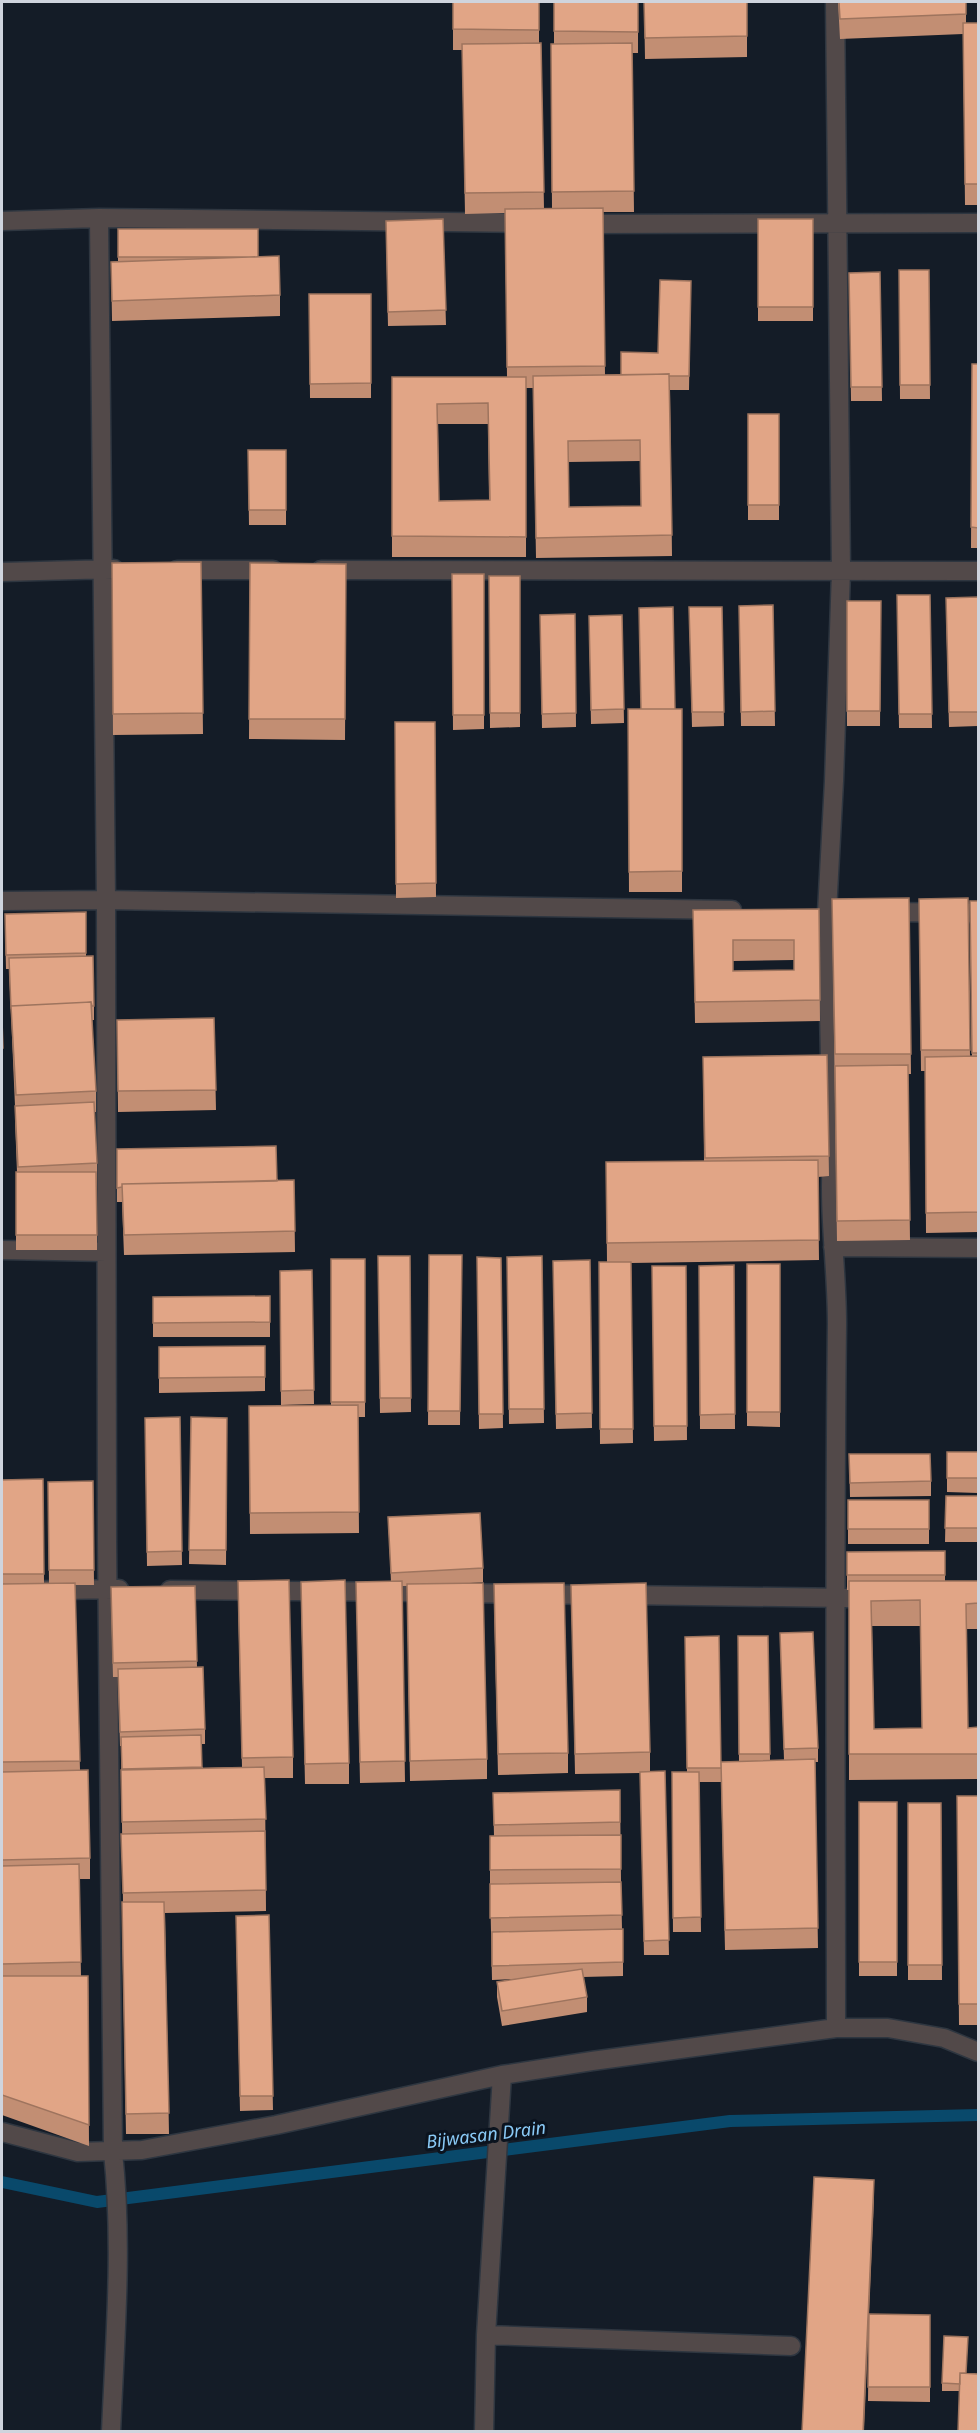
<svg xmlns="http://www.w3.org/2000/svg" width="980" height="2433" font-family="'Noto Sans',sans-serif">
<rect width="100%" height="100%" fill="#141c27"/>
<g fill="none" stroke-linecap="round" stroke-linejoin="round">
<path stroke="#09496b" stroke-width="12" d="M2,2182L97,2202L730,2121L978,2115"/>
<defs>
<path id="minor" d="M835,2L841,571L834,781L827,912L832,1156C828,1212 837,1268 837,1324C834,1559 836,1793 836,2028
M99,218L106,900L107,1540L113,2152C123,2245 115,2339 111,2432
M2,221L99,218L528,223
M579,224L978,223
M177,570H273
M321,570L978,571
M2,572L114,569
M2,901L106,900L732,910
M885,912L978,913
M833,1247L978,1248
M2,1250L106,1252
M170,1590L431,1592
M2,1591L119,1589
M458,1593L596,1595
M623,1595L848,1598
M2,2132L78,2152L142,2150L276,2125L502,2075L592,2061L836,2028H888L944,2038L978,2052
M486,2335L791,2346
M484,2432L486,2335L502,2075"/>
</defs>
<use href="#minor" stroke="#2e3640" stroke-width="21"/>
<use href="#minor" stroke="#524949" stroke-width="18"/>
</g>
<path fill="#c28e73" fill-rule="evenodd" d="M453,2H539V43H541L544,209H552L551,44H554V2H638V53H632L634,212H603L605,375H621L658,353L691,281L689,390H670L672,556L536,558L533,388H526V557H392V377H507L505,213L465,214L462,50H453ZM438,424H488L489,500L439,501ZM640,461L641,506L569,507L568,462Z
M644,2H747V57L645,59Z
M838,2H966V23H978V205H965L963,34L840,39Z
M443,219L446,325L388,326L386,235Z
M758,219H813V321H758Z
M118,229L258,257L280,295V316L112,321L111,262L118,261Z
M899,270H929L930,399H900Z
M880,272L882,401H851L849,273Z
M309,294H371V398H310Z
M972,364H978V548H971Z
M748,414H779V520H748Z
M248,450H286V525H249Z
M201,562L203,734L113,735L112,563Z
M250,563L346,564L345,740L249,739Z
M452,574H484V729L453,730Z
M489,576H520V727L490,728Z
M897,595H930L932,728H899Z
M978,597V726L949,727L946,613Z
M847,601H881L880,726H847Z
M773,605L775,726H741L739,606Z
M689,607H722L724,726L692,727Z
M575,614L576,727L542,728L540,615Z
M622,615L624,723L591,724L589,616Z
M628,709H682V892H629Z
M395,722H435L436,897L396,898Z
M909,898L911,1074H908L910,1240L837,1241L832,899Z
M968,898L970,1056H972L970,901H978V1232L926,1233L925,1071H921L919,899Z
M819,909L820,1021L695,1023L693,910ZM794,960V970L733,971V961Z
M86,912V956L94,1006V1020H92L96,1091V1112H94L97,1163V1250H16V1172H17L15,1121V1106L9,969H6L5,928Z
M214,1018L216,1110L118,1112L117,1020Z
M2,1020L3,1048V1069H2Z
M827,1055L829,1176L818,1177L819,1260L631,1263L633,1443L600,1444L599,1262H607L606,1162L704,1161L703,1057Z
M117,1149L277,1181L294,1180L295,1252L124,1255L122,1202H117Z
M429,1255H462L460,1425H428Z
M378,1256H410L411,1412L380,1413Z
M542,1256L544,1423L509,1424L507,1257Z
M477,1257L501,1258L503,1428L479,1429Z
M331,1259H365V1417H358L359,1533L250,1534L249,1406H331Z
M590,1260L592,1428L556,1429L553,1261Z
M747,1264H780V1427L747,1426Z
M734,1265L735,1429H700L699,1266Z
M652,1266H686L687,1440L654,1441Z
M312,1270L314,1404L281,1405L280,1271Z
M270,1296V1337H153V1297Z
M265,1346V1391L159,1393V1347Z
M180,1417L182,1565L147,1566L145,1418Z
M191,1417L227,1418L226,1565L189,1564Z
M947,1452H978V1493L947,1492Z
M849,1454L931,1481V1496L850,1497Z
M43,1479L44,1583H49L48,1482L93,1481L94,1585H75L80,1770L90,1858V1879H79L81,1976H88L89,2146L2,2115V1480Z
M946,1496H978V1542H945Z
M848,1500H929V1544H848Z
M388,1517L483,1568V1582L457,1584L487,1759V1779L410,1781L407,1586H402L405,1782L360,1783L356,1582H391Z
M945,1551V1581H978V1629H966L968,1728L978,1727V1779L849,1780V1590H847V1552ZM872,1626H920L922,1728L874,1729Z
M571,1585L650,1752V1771H665L669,1955H644L640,1773L575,1774Z
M195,1586L197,1667L205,1729V1744H201L202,1768L242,1767L238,1602L293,1757V1778H265L266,1911L165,1913L169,2134H126L122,1923L123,1902L121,1746H120L118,1677H113L111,1602Z
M301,1602L349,1763V1784H305Z
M494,1605L568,1753V1773L498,1775Z
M780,1633L818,1748V1762H815L818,1948L725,1950L721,1782H699L701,1932H673L672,1772H687L685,1637L721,1768L739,1761L738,1636H768L770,1760H784Z
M620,1790L621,1882L622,1929H623V1976L583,1977L587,1997V2012L502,2026L497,1997V1982L517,1979L492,1980L490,1884V1836H494L493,1793Z
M957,1796H978V2025H959Z
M859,1802H897V1976H859Z
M908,1803H941L942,1980H908Z
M269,1915L273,2110L240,2111L236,1930Z
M869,2314L930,2315V2402L868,2401Z
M968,2337L960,2391H942V2383Z"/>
<path fill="#9e745e" d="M874,2180V2201L864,2432H863Z"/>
<path fill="#e1a586" stroke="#9e745e" stroke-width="1.5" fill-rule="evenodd" d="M453,2H539V30L453,29Z
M554,2H638V32L554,31Z
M644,2H747V36L645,38Z
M839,2H966V14L840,19Z
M963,23H978V184H965Z
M541,43L544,192L465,193L462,44Z
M632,43L634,191L552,192L551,44Z
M603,208L605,366L507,367L505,209Z
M443,219L446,310L388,312L386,221Z
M758,219H813V307H758Z
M118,229H258V257H118Z
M279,256L280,295L112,301L111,262Z
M899,270H929L930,385H900Z
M880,272L882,387H851L849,273Z
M660,280L691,281L689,376H669V374L621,375V352L658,353Z
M309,294H371V383L310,384Z
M972,364H978V528L971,527Z
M669,374L672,535L536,538L533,376ZM640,440L641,506L569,507L568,441Z
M392,377H526V537L392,536ZM488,403L490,500L439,501L437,404Z
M748,414H779V505H748Z
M248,450H286V510H249Z
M201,562L203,713L113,714L112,563Z
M250,563L346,564L345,719H249Z
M452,574H484V715H453Z
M489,576H520V713H490Z
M897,595H930L932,714H899Z
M978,597V712H949L946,598Z
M847,601H881L880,711H847Z
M773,605L775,711L741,712L739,606Z
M673,607L675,709H641L639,608Z
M689,607H722L724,712H692Z
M575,614L576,713L542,714L540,615Z
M622,615L624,709L591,710L589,616Z
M628,709H682V871L629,872Z
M395,722H435L436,883L396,884Z
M909,898L911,1054H835L832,899Z
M968,898L970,1050H921L919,899Z
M970,901H978V1053H972Z
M819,909L820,1000L695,1002L693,910ZM733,940H794V970L733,971Z
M86,912V953L6,955L5,914Z
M93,956L94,1006H92L91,1002L11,1006V1009L9,958Z
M91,1002L96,1091L16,1095L11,1006Z
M214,1018L216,1090L118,1091L117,1020Z
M2,1020L3,1048H2Z
M827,1055L829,1156L705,1158L703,1057Z
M978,1056V1212L926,1213L925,1057Z
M908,1065L910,1220L837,1221L835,1066Z
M94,1102L97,1163L18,1167L15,1106Z
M276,1146L277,1181L122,1184V1187L117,1188V1149Z
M818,1160L819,1240L607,1243L606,1162Z
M16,1172H96L97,1235H16Z
M294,1180L295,1231L124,1235L122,1184Z
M429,1255H462L460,1411H428Z
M378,1256H410L411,1398H380Z
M542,1256L544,1409H509L507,1257Z
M477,1257L501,1258L503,1414H479Z
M331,1259H365V1402H331Z
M590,1260L592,1413L556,1414L553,1261Z
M599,1262H631L633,1429H600Z
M747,1264H780V1412H747Z
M734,1265L735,1414L700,1415L699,1266Z
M652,1266H686L687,1426H654Z
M312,1270L314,1390L281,1391L280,1271Z
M270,1296V1322L153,1323V1297Z
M265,1346V1377L159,1378V1347Z
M358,1405L359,1512L250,1513L249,1406Z
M180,1417L182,1551L147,1552L145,1418Z
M191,1417L227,1418L226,1550H189Z
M947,1452H978V1478H947Z
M849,1454H930L931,1481L850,1483Z
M43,1479L44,1574H2V1480Z
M93,1481L94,1570H49L48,1482Z
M946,1496H978V1528H945Z
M848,1500H929V1529H848Z
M480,1513L483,1568L391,1573L388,1517Z
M945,1551V1575H847V1552Z
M289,1580L293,1757L242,1758L238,1581Z
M345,1580L349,1763L305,1764L301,1582Z
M402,1581L405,1761L360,1762L356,1582Z
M849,1581H978V1603L966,1604L968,1728L978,1727V1754H849ZM920,1600L922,1728L874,1729L871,1601Z
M75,1583L80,1761L2,1762V1584Z
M483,1583L487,1759L410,1761L407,1584Z
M564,1583L568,1753L498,1754L494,1584Z
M646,1583L650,1752L575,1754L571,1585Z
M195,1586L197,1661L113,1663L111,1587Z
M813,1632L818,1748L784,1749L780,1633Z
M719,1636L721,1768H687L685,1637Z
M738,1636H768L770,1754H739Z
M203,1667L205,1729L120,1732L118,1669Z
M201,1735L202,1767L122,1769L121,1737Z
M815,1759L818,1928L725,1930L721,1762Z
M264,1767L266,1819L122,1822L121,1770Z
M88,1770L90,1858L2,1860V1772Z
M665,1771L669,1940L644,1941L640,1772Z
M672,1772H699L701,1917L673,1918Z
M620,1790V1822L494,1825L493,1793Z
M957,1796H978V2004H959Z
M859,1802H897V1962H859Z
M908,1803H941L942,1965H908Z
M265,1831L266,1890L123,1893L121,1834Z
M621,1835V1869L490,1870V1836Z
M79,1864L81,1962L2,1964V1866Z
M621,1882L622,1915L490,1918V1884Z
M122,1902H164L169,2113L126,2114Z
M269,1915L273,2096H240L236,1916Z
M623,1929V1962L492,1966V1932Z
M582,1969L587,1997L502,2011L497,1982Z
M2,1976H88L89,2125L2,2095Z
M814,2177L874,2180L863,2432H802Z
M869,2314L930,2315V2387H868Z
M944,2336L968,2337L966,2373H960V2384L942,2383Z
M960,2373L978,2374V2432H958Z"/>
<g text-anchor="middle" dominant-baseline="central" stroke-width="6" stroke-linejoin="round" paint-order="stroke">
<g font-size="18" font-style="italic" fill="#89c9f5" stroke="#0b131e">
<text transform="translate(486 2134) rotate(-7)">Bijwasan Drain</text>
</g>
</g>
<rect width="980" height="2433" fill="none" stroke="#cfd4dd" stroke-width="6"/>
</svg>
